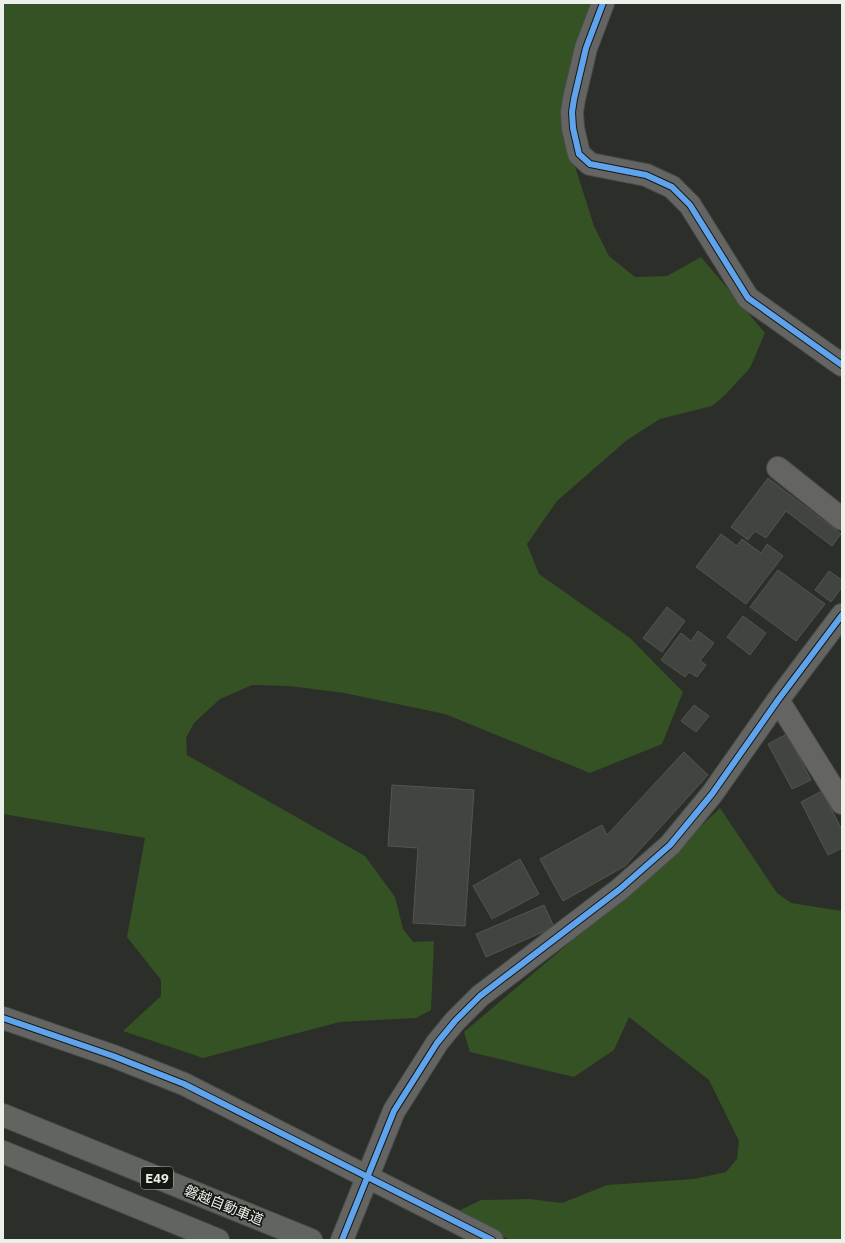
<svg xmlns="http://www.w3.org/2000/svg" width="845" height="1243" font-family="'IBM Plex Sans','Noto Sans JP',sans-serif">
<rect width="100%" height="100%" fill="#2b2e29"/>
<path fill="#345223" d="M3,3H590L569,77L563,129L594,226L609,256L635,277L667,276L701,257L765,333L750,368L725,395L712,406L660,419L627,440L557,501L527,544L539,574L630,638L683,692L662,744L590,773L445,714L344,693L290,686L252,685L220,699L194,723L186,738L187,755L365,856L395,897L403,929L413,942L434,941L431,1010L416,1018L340,1022L203,1058L123,1031L161,996V980L127,937L145,838L3,814Z
M720,808L777,893L791,903L842,911V1240H510L452,1214L481,1200L529,1199L562,1203L607,1185L694,1179L726,1172L737,1159L739,1141L709,1080L629,1017L614,1050L574,1077L470,1052L464,1032L653,872Z"/>
<path fill="#41443f" stroke="#525551" d="M768,478L841,534L832,546L786,511L766,538L755,531L748,540L731,527Z
M721,534L737,546L742,539L761,553L767,544L783,556L746,604L696,567Z
M778,570L825,604L796,641L750,607Z
M829,571L842,580V587L831,602L815,590Z
M667,607L685,621L662,652L643,638Z
M743,616L766,633L750,655L727,637Z
M698,631L714,643L700,661L706,665L697,677L689,672L685,677L661,660L681,633L691,641Z
M694,705L709,716L696,732L681,721Z
M787,734L811,780L792,789L768,744Z
M684,752L708,775L625,866L563,901L540,859L602,825L607,835Z
M392,785L474,790L465,926L413,923L418,848L388,846Z
M822,791L842,830V848L828,855L801,802Z
M520,859L539,894L492,919L473,886Z
M544,905L554,927L486,957L476,934Z"/>
<g fill="none" stroke-linecap="round" stroke-linejoin="round">
<defs>
<path id="minor" d="M603,3L586,48L574,99L572,112L573,128L579,154L590,164L646,175L672,187L690,205L748,298L842,365
M778,468L842,519
M778,700L842,803
M3,1018L113,1056L184,1084L492,1240
M342,1240L394,1111L437,1043L455,1021L480,996L620,889L670,845L712,794L778,700L842,615"/>
<path id="highway" d="M3,1115L311,1240
M3,1152L218,1240"/>
</defs>
<use href="#minor" stroke="#4a4c49" stroke-width="24"/>
<use href="#highway" stroke="#4a4c49" stroke-width="24"/>
<use href="#minor" stroke="#646563" stroke-width="22"/>
<use href="#highway" stroke="#61645f" stroke-width="22"/>
<defs>
<path id="cycleway" d="M603,3L586,48L574,99L572,112L573,128L579,154L590,164L646,175L672,187L690,205L748,298L842,365
M3,1018L113,1056L184,1084L492,1240
M342,1240L394,1111L437,1043L455,1021L480,996L620,889L670,845L712,794L778,700L842,615"/>
</defs>
<use href="#cycleway" stroke="#141813" stroke-width="8"/>
<use href="#cycleway" stroke="#60a3ed" stroke-width="6"/>
</g>
<g text-anchor="middle" dominant-baseline="central" stroke-width="3.5" stroke-linejoin="round" paint-order="stroke">
<rect fill="#141813" stroke="#aaafa9" stroke-width="1" x="141" y="1167" width="32" height="22" rx="3"/>
<g font-size="13" font-weight="bold" fill="#ebf0e9">
<text x="157" y="1178">E49</text>
</g>
<g font-size="14" fill="#ebf0e9" stroke="#141813">
<text transform="translate(224 1205) rotate(22)">磐越自動車道</text>
</g>
</g>
<rect width="845" height="1243" fill="none" stroke="#ebf0e9" stroke-width="8"/>
</svg>
